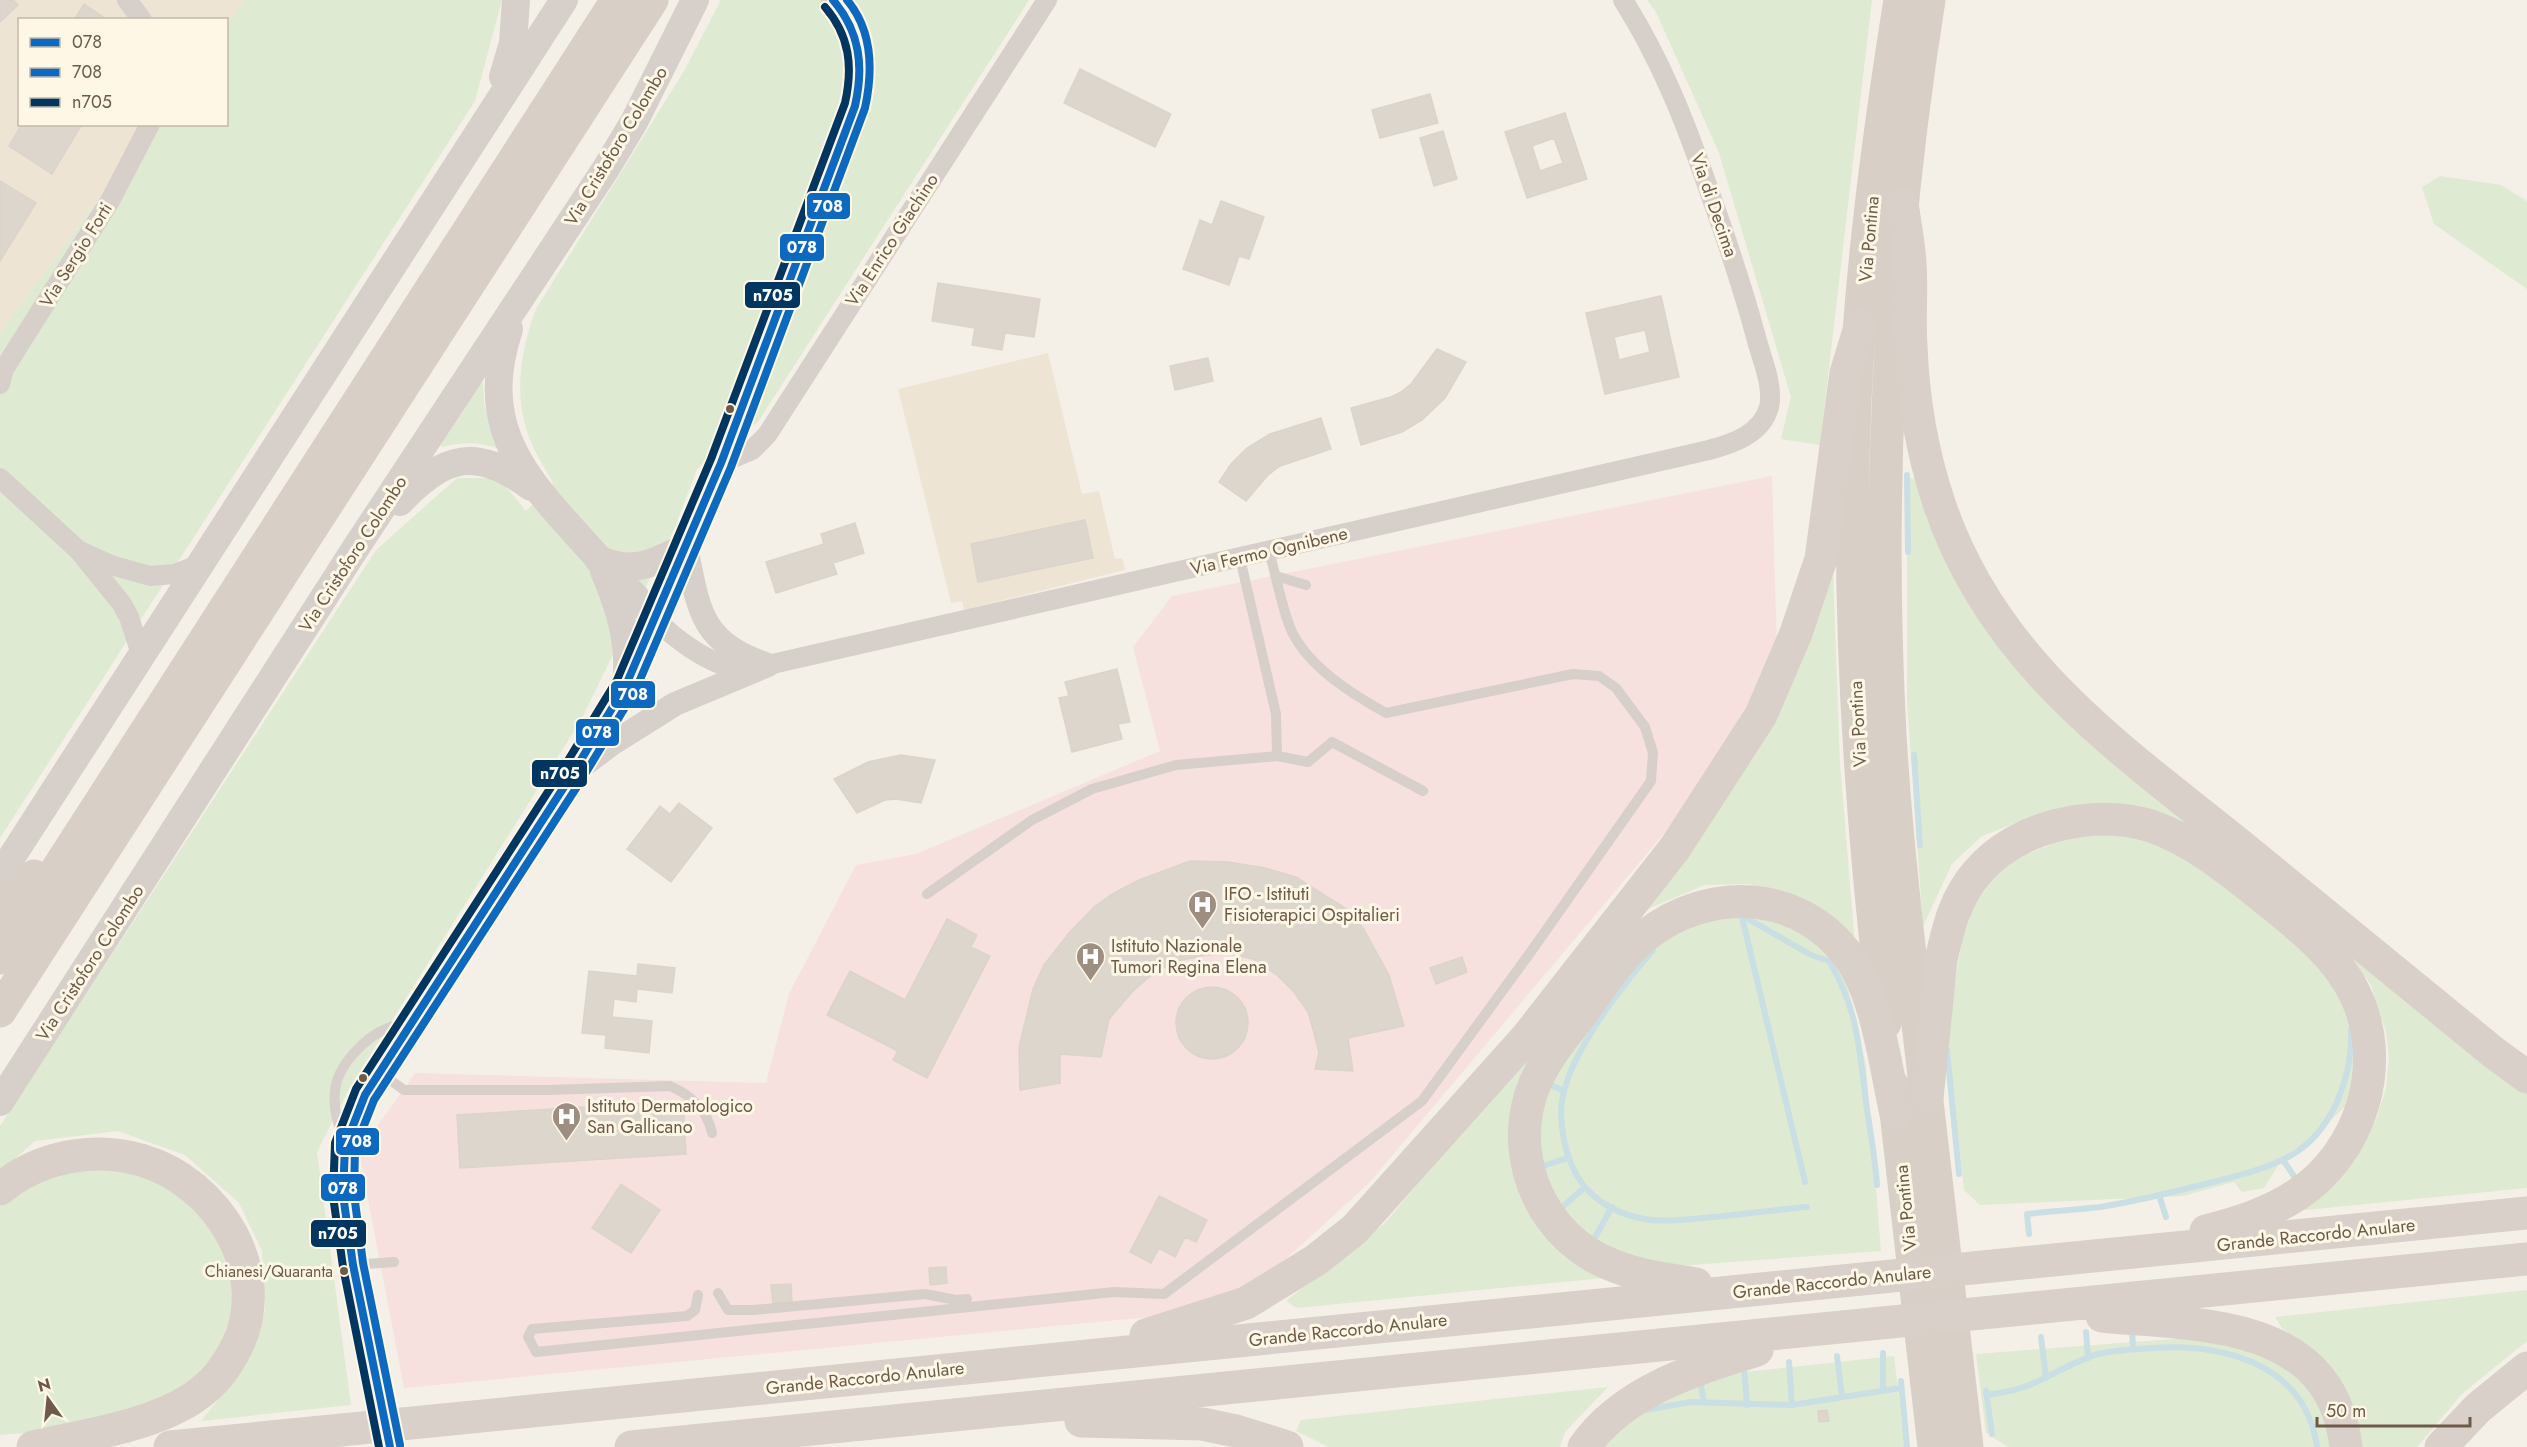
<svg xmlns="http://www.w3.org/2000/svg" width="2527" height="1447" font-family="Jost,sans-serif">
<rect width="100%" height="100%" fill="#f4f0e7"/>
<path fill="#ede4d4" d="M0,0H244L227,24L226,20H20V124L153,125L0,333Z
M1048,353L1082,494L1099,491L1115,559L1122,558L1125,570L964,610L962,601L951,603L898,389Z"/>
<path fill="#f6e1de" d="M1772,476L1777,653L1731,740L1688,805L1369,1183L1286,1259L1246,1286L1149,1317L404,1388L359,1152L415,1073L766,1083L789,994L856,865L916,854L1160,751L1133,647L1172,596Z"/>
<path fill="#dfead2" d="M244,0H502L475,101L0,838V333L153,125L226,124L227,24Z
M721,0H1029L758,422L697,469L675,527L581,720L350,1087L317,1152L351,1405L201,1421L238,1374L265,1310L262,1251L239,1203L185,1155L118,1131L35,1141L0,1172V1126L376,550L457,478H499L526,511L553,483C544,466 531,447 526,428C514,388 522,347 536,309L684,71Z
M1647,0H1872L1820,445L1781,439L1791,397L1719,153L1656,12Z
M2440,176L2501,185L2527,201V289L2434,224L2422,187Z
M480,382L483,383L484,404L497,448C478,442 461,442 443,447L440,445Z
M1907,477L1921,482L1951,562L2216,842L2161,813L2098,803L2034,816L1982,836L1952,864L1923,926L1907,701Z
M1832,544L1840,763L1856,956L1815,908L1785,891L1748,884L1705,885L1636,914L1714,813Z
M2126,831L2199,857L2349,991L2362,1065L2346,1106L2290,1157L2281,1161L2264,1188L2242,1192L2234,1182L2183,1196L1980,1205L1964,1190L1947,1035L1965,921L1977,900L2009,861L2080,833Z
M1691,917L1792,919L1829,953L1847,984L1866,1065L1881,1251L1677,1266L1608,1250L1577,1229L1551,1193L1540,1152L1536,1114L1554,1065L1646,948Z
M2336,937L2527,1084V1188L2286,1212L2356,1157L2376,1120L2386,1088L2389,1058L2386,1032L2371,985Z
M1531,1047L1515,1143L1604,1278L1297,1308L1286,1301L1385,1223Z
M88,1163L160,1176L215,1228L239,1291L214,1363L162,1404L60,1430L0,1435V1206L43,1179Z
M2527,1290V1341L2462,1394L2417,1447H2355L2353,1419L2332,1368L2282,1328L2275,1317Z
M2212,1336L2254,1345L2303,1377L2325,1418L2331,1447H2008L1986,1433L1976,1354Z
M1894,1356L1905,1447H1594L1660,1394L1726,1374Z
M1608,1387L1565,1432L1560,1447H1329L1296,1431L1301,1420Z"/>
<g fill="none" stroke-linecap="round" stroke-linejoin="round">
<path stroke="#c9dfe4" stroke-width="6" d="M1907,475L1908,552
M1914,755L1920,845
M1743,916L1811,955L1829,961C1858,1009 1859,1048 1866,1102C1870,1130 1875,1157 1877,1185
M1742,917L1805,1182
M1653,950C1622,986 1569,1053 1562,1101C1559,1122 1564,1148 1573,1168C1584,1193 1608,1210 1635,1217C1656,1223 1681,1220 1703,1218C1738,1215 1772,1210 1807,1207
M1947,1050L1959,1174
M1547,1083L1564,1091
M2283,1160L2294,1176
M1540,1167L1568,1158
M2159,1195L2166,1217
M1561,1208L1585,1187
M2029,1234L2027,1214C2051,1211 2076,1210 2100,1207C2139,1201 2178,1191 2217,1181C2244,1174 2274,1167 2298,1151C2335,1125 2353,1073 2351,1029
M1594,1239L1612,1207
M2132,1329L2133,1349
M2086,1332L2088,1358
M2041,1337L2046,1378
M1837,1356L1842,1397
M1789,1362L1792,1405
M1744,1368L1747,1405
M1700,1380L1704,1403
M1901,1381L1907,1447
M1883,1391V1353
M1986,1391L1992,1434
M1987,1395C2000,1393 2015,1391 2027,1386C2051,1377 2073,1361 2098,1354C2111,1351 2125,1350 2139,1349C2214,1341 2305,1359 2317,1447
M1645,1410L1691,1402L1792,1405L1901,1388"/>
</g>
<path fill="#ddd6cd" stroke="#dcd4ca" stroke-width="1.5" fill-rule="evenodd" d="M0,0H13L18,5L0,22Z
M84,4L108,20H74Z
M1080,69L1171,114L1155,147L1064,103Z
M1430,94L1438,123L1380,138L1372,110Z
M1565,113L1587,179L1527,198L1505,132ZM1554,138L1563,163L1540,171L1532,146Z
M22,124H82L52,174L9,146Z
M1443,131L1457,179L1434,186L1420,138Z
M0,181L36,203L0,261Z
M1221,201L1264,217L1249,259L1239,256L1229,285L1183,269L1200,220L1212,225Z
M938,283L1040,299L1034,337L1005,333L1002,350L972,345L975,328L932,321Z
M1661,296L1679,377L1605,394L1586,313ZM1645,330L1650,352L1619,360L1614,337Z
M1437,349L1466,362L1445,398L1422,420L1402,432L1361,445L1351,408L1391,397L1401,392L1411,384Z
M1208,358L1213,381L1175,390L1170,366Z
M1321,418L1331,449L1280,466L1268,475L1246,501L1219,482L1231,464L1247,448L1270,434Z
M1085,520L1093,558L978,582L971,544Z
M855,523L864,553L833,563L837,574L776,593L766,562L824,544L821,534Z
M1117,669L1130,722L1118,724L1122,739L1072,752L1059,698L1069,696L1065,682Z
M901,755L935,760L921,803L896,799L885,800L857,813L834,779L868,762Z
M679,803L712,828L671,882L627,849L660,806L670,814Z
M1190,861L1228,862L1265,868L1296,877L1345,908L1363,928L1389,975L1404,1026L1348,1038L1353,1071L1315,1069L1319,1053L1314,1033L1308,1012L1294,992L1277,975L1253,959L1230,954L1206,955L1178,961L1155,972L1133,991L1109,1019L1101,1057L1060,1054V1083L1020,1090L1019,1047L1033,989L1044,965L1069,933L1094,907L1114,893L1139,880Z
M947,919L977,935L971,947L990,956L927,1078L893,1060L898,1051L827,1015L850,971L905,1000Z
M1462,957L1467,972L1436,984L1430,968Z
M638,964L675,968L672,993L637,989L636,1002L614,999L612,1017L652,1021L649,1053L605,1048L606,1035L582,1033L589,971L637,976Z
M1176 1023a36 36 0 1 1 72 0a36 36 0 1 1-72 0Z
M683,1101L686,1154L460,1168L457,1115Z
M621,1184L660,1210L631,1253L592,1228Z
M1159,1196L1207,1220L1196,1242L1185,1237L1175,1257L1159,1248L1151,1263L1130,1252Z
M946,1267L947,1283L930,1285L929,1268Z
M791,1284L792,1303L773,1304L771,1285Z
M1827,1410L1829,1421L1819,1422L1818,1411Z"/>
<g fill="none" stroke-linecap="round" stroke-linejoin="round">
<path stroke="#d6cfca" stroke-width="10" d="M1276,576L1306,585
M1277,756L1308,762L1332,742L1423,791
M927,894L1032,820L1092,789L1176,765L1277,756L1276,714L1240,558
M379,1072L404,1090H549L670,1086C691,1095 707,1110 712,1133
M344,1142C338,1126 333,1108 335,1091C337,1066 365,1037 388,1028C395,1025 403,1023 411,1022
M353,1265L394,1262
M718,1293L728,1310H753L925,1294L956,1300L967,1299
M698,1295L695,1310L687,1316L532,1329L528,1337L536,1352L1114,1292L1164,1294L1422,1101L1530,953L1651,781L1653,753L1645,727L1616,688L1599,676L1573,674L1386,713C1352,694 1310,668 1292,632C1282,610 1276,575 1269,551"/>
<path stroke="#d6cfca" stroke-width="20" d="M127,0L142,20
M0,384L4,369L110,201L150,124
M721,463L752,450L767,435L1047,0
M0,478L78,550L111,565L150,576L175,574L200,564
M80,552L122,604L129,617L141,654
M390,1447L367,1339L345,1215L343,1171L345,1146L353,1121L365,1095L411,1022L573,773L626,685L656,619C673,638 710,665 736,668C746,670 758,667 768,665L1709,450C1732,444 1762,434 1769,407C1774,386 1761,357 1756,337C1742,285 1725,235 1707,185C1685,121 1660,58 1623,0"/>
<path stroke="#d6cfca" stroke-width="24" d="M686,547C699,611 700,642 768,665
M656,619L721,463L855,106C865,68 862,29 833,0
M573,773L613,743L675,704L768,665"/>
<path stroke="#d6cfca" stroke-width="28" d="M503,77L513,43L516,0
M509,329C480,417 514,466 572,529C599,560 628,589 656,619
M400,502C445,454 477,447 531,487
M598,559C635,575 653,563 686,547
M604,571C620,608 631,644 626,685
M0,875L564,0
M0,1102L355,549L605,170L634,122L695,0"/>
<path stroke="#d8cfc7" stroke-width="33" d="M1929,0C1890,243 1877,489 1890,735C1896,837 1908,939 1920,1041C1936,1176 1951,1312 1967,1447
M0,914L34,876
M0,958L617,0
M0,1011L652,0
M1885,1023C1860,816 1846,608 1855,400C1861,266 1879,132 1900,0
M1893,1086L1934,1447"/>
<path stroke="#d9d0c9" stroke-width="33" d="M1902,204C1905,224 1909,244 1910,264C1912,291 1909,319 1911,346C1913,399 1922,452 1939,503C1993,664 2120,748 2246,850C2329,917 2411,985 2493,1052L2527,1077
M1927,1098L1941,960C1948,928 1955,898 1977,873C2016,826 2094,808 2151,826C2195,841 2234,874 2269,902C2301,928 2337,956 2355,994C2389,1064 2361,1152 2298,1194C2270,1213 2237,1223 2206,1231
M0,1189C38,1157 93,1146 141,1160C218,1182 273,1272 237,1346C226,1368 214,1384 193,1398C149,1427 84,1435 33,1447
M1696,1284C1667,1279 1638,1276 1612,1265C1544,1239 1509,1162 1531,1094C1541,1063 1563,1038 1582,1013C1601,987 1619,957 1645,936C1709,885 1801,889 1850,958C1877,996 1886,1069 1896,1114
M2102,1316C2200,1326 2331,1318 2346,1447
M1146,1335L1246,1303L1316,1260L1355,1229L1527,1037L1675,848L1761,715L1796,633L1821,559L1846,373L1861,324
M1081,1421L1202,1424L1236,1431L1287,1447
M170,1447L2527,1213
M631,1447L2527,1259
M1584,1447C1624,1390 1694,1370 1757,1350
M2441,1447L2478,1408L2527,1368"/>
<defs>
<path id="bus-1" d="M390,1447L353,1265L343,1195L345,1146L365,1095L573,773L626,685L721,463L855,106C864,66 860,32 833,0"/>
<path id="bus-2" d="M400,1445L363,1263L354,1194L355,1148L374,1100L582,779L636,689L731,467L865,108C873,71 873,31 847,0"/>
<path id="bus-3" d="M379,1447L343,1267L333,1196L335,1143L356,1089L564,767L617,680L711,459L845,103C853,67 850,36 825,7"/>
</defs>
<use href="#bus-1" stroke="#fef7e6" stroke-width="12"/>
<use href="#bus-2" stroke="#fef7e6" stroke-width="12"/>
<use href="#bus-3" stroke="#fef7e6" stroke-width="12"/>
<use href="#bus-1" stroke="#0c69bf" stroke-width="8"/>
<use href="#bus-2" stroke="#0c69bf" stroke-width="8"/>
<use href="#bus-3" stroke="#00365f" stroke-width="8"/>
</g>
<defs>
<symbol id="hospital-pin" viewBox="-11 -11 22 30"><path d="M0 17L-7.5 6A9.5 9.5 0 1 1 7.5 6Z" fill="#9e8e81" stroke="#fef7e6"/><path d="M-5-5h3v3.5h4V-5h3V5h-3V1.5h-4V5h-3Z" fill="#fff"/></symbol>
</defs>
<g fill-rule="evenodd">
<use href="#hospital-pin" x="1186" y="888" width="33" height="45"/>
<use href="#hospital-pin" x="1074" y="940" width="33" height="45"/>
<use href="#hospital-pin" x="550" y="1100" width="33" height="45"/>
</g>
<g fill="#6f5a4a" stroke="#fef7e6" stroke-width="2">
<circle cx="730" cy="409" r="5"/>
<circle cx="363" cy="1078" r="5"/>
<circle cx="344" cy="1271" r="5"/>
</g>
<g text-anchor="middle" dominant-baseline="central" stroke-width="6" stroke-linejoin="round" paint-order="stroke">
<g font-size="16" fill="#6f5a4a" stroke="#fef7e6" text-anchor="end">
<text x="333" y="1271">Chianesi/Quaranta</text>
</g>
<g font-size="18" fill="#6f5a4a" stroke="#fef7e6">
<text transform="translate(616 146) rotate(-59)">Via Cristoforo Colombo</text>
<text transform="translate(1714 205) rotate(71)">Via di Decima</text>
<text transform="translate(1869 239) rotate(-85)">Via Pontina</text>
<text transform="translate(892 240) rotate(-57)">Via Enrico Giachino</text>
<text transform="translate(76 255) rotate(-58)">Via Sergio Forti</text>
<text transform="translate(1269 551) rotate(-13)">Via Fermo Ognibene</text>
<text transform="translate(353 554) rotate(-57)">Via Cristoforo Colombo</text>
<text transform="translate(1858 724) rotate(-93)">Via Pontina</text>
<text transform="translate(90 963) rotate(-57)">Via Cristoforo Colombo</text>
<text transform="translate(1906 1208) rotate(-96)">Via Pontina</text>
<text transform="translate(2316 1235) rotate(-6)">Grande Raccordo Anulare</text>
<text transform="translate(1832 1282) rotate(-6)">Grande Raccordo Anulare</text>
<text transform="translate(1348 1330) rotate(-6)">Grande Raccordo Anulare</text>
<text transform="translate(865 1378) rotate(-6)">Grande Raccordo Anulare</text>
</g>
<g font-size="18" fill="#6f5a4a" stroke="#fef7e6" text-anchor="start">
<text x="1224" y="894">IFO - Istituti<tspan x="1224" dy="21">Fisioterapici Ospitalieri</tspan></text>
<text x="1111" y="946">Istituto Nazionale<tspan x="1111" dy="21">Tumori Regina Elena</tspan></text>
<text x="587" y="1106">Istituto Dermatologico<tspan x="587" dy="21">San Gallicano</tspan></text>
</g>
</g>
<g stroke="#fef7e6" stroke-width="2">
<rect x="806" y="192" width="45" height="28" rx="6" fill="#0c69bf"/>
<rect x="779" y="233" width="46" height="29" rx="6" fill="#0c69bf"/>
<rect x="744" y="281" width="57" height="28" rx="6" fill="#00365f"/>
<rect x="610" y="680" width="46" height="29" rx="6" fill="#0c69bf"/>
<rect x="575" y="718" width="45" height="29" rx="6" fill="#0c69bf"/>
<rect x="531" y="759" width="57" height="29" rx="6" fill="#00365f"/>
<rect x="335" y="1127" width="45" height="29" rx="6" fill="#0c69bf"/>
<rect x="320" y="1173" width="46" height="29" rx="6" fill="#0c69bf"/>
<rect x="310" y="1219" width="57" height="29" rx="6" fill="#00365f"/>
</g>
<g font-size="16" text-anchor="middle" font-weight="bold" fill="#fff">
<text x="828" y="212">708</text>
<text x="802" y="253">078</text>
<text x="773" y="301">n705</text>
<text x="633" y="700">708</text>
<text x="597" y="738">078</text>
<text x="560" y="779">n705</text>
<text x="357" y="1147">708</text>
<text x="343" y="1194">078</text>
<text x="338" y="1239">n705</text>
</g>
<rect x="18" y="18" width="210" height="108" fill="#fef7e6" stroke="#c5b8a8" stroke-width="1.5"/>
<rect x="30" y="38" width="30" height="9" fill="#0c69bf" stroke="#c5b8a8" stroke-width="1.5"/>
<text x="72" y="48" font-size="18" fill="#6f5a4a">078</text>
<rect x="30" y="68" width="30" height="9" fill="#0c69bf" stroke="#c5b8a8" stroke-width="1.5"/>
<text x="72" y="78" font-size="18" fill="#6f5a4a">708</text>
<rect x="30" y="98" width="30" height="9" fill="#00365f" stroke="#c5b8a8" stroke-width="1.5"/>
<text x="72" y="108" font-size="18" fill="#6f5a4a">n705</text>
<g transform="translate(48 1399) rotate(345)" stroke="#fef7e6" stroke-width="4.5" paint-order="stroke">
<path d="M0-4.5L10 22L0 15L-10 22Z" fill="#6f5a4a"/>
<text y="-9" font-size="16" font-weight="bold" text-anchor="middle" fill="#6f5a4a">N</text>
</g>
<path d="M2317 1417v9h153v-9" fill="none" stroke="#6f5a4a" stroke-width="3"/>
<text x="2326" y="1417" font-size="18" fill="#6f5a4a" stroke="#fef7e6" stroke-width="4.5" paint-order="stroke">50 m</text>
</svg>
